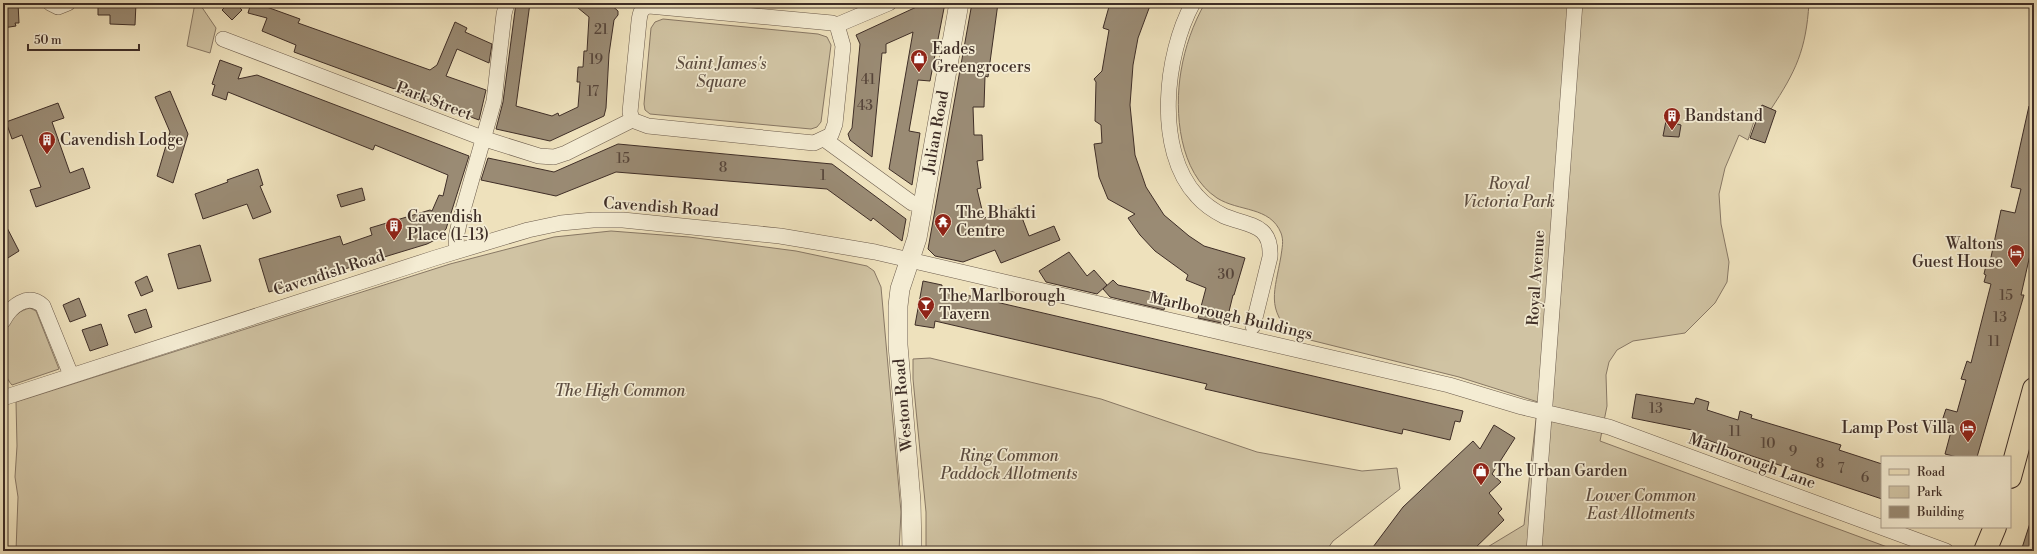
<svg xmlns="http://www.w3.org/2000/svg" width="2037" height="554" font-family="'Libre Bodoni',serif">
<rect width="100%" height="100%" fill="#eee1bc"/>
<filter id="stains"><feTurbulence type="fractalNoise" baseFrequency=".005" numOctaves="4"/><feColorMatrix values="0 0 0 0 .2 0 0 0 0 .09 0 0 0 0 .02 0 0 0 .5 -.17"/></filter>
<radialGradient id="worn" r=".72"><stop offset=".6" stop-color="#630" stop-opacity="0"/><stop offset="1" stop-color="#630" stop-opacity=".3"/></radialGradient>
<path fill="#d0c3a3" stroke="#887865" d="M195,3H199L216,28L210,53L187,46Z
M1205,3H1809C1806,50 1796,71 1771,109H1758L1748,140L1739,135L1725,168L1719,194L1721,224L1729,262L1727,282L1715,303L1685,333L1633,341L1617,350L1609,362L1606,375L1607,406L1600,441L1898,551H1481L1524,525L1538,402L1459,377L1294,336C1265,309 1275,291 1281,256C1282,248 1284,241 1281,233C1270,206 1239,212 1217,198C1179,173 1174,112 1181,71C1185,47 1193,24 1205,3Z
M663,19L818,34L827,37L831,45L821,122L817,127L811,129L650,114L645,110L644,104L651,28L655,22Z
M611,231L689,237L796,251L867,266L874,271L881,287L901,512L899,551H16L18,497L15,477L17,446L16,402L450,264L554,237Z
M30,308L36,311L59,369L12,385C0,373 0,338 7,323C11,316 22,310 30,308Z
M930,358L1101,399L1257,452L1362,471L1397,468L1400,489L1333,541L1326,551H926V512L913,379V359Z"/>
<path fill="#9a8b74" stroke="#3f2e27" d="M6,3H18L19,23H15L16,26L3,28V10H7Z
M98,3H136L135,25L110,24V15H98Z
M229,3H235L242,10L232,20L222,10Z
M251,3H265L264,6L300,19L298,23L430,70L437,65L455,22L467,28L465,32L492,44L489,63L457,49L446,76L486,90L479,120L294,52L296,45L262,31L267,18L248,13Z
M516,3H530L516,106L552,116L558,113L559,116L578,107L580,82H577L578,67H583L584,51H587L589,17L572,3H609L618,11V15L614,20L609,54L606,108L604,116L550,141L496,129L503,102Z
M925,3H945L930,81L918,80L909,131L920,133L912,185L889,169L913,32L886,44V53H882L872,157L850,140L848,134L852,128L860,44L856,35Z
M972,3H998L988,77L985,76L984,107H973L974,135H982L983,160L977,161L981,188L977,189L984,218L1018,207L1029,236L1054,226L1060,240L1001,263L995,250L963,262L935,256L928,249Z
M1110,3H1151L1138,38L1133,65L1130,105L1135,155L1146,187L1164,215L1189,236L1204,246L1245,258L1234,295H1233L1226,324L1198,318L1206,288L1186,280L1188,275L1155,251L1140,235L1128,218L1135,214L1108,199L1099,177L1094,144L1102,143L1101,125L1095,121L1096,82L1094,79L1102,71L1109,30L1103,28Z
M220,60L242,68L238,79L257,75L469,156L446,229L437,239L427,244L269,292L259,259L340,236L343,245L372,235L370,228L430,210L432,211L439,195L443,196L448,175L375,145L373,150L228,92L226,100L212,95L215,85L212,84Z
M170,91L188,134L173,183L157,176L170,132L155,97Z
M58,103L64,118L52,122L70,173L83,168L90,188L36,207L30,190L41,187L22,135L12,139L6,122Z
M1762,105L1776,111L1765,143L1750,138Z
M2029,106L2034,107V237L2021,295H2024L1977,457H1957L1945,454L1953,424L1942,421L1946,409L1957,412L1966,380L1961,379L1967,361L1971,363L1991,284L1984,282L1986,275L1984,274L1987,261L1990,262L2001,210L2015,213L2021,189L2011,187Z
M1666,121L1681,125L1679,137L1663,136Z
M618,144L832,164L906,219L902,241L873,218L871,221L827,189L616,172L556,196L481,180L488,158L554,172Z
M258,169L263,185L260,186L271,212L253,219L247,204L203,219L195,194L228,182L227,180Z
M362,188L365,200L341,207L337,195Z
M3,220L19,251L3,261Z
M200,245L211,281L178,289L168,254Z
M1069,252L1087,276L1094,270L1107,285L1097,294L1046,282L1039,271Z
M147,276L153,291L141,296L135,282Z
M1113,280L1118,285L1167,296L1164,310L1110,297L1103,289Z
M923,281L942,285V289L966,295L1463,411L1460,422L1455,421L1450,440L1403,429L1402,434L1205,389L1207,384L935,321L934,328L915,325Z
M79,298L86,316L70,322L63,305Z
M146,309L152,327L135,333L128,315Z
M101,324L108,345L90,351L82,330Z
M1636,394L1694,404L1696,398L1709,402L1707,410L1738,420L1740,411L1752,415L1751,418L1841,445L1839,450L1882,464V499L1752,456L1691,434L1692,430L1632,418Z
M1494,425L1515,438L1492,474L1501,482L1489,493L1502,509L1498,513L1504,520L1472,551H1370L1403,507L1473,441L1480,449Z
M2032,517L2034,518V551H2021Z"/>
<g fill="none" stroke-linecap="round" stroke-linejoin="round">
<defs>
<path id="minor" d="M50,3L58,7L68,3
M1193,3C1165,54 1154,150 1197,196C1204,204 1214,211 1224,216C1248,226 1272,223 1270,257L1253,326
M649,6L832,23L837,25L843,46L835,124L831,135L814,143L648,126L632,120L630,112L639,21C640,13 641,8 649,6Z
M837,25L889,3
M223,39L485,139L539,156L554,157L566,153L632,120
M824,139L912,203L923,205
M457,251L456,238L459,224L494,101L504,14L507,3
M3,321C11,306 28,292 43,306L71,375
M3,398L435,258L528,230L561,223L593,220H623L780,236L875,252L1449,385L1522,407L1609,427L1946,551
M1534,551L1575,3"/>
<g id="tertiary">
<path id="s1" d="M912,551L911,501L898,345V306L900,289L917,238L959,3"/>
</g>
<path id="primary" d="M2010,477L2034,389
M1985,551L1995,527"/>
</defs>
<use href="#minor" stroke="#6b5b4c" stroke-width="16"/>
<use href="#tertiary" stroke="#6b5b4c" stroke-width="20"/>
<use href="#primary" stroke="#3f2e27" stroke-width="24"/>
<use href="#minor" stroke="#f4ecd3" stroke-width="15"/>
<use href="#tertiary" stroke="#f4ecd3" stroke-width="19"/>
<use href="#primary" stroke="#eee1bc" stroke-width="22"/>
</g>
<defs>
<symbol id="shop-pin" viewBox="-11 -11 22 30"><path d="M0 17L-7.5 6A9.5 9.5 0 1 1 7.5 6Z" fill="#8f2418" stroke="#f4ecd3"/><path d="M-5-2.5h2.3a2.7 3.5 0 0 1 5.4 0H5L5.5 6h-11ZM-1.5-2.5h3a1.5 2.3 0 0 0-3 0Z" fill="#fff"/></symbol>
<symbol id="building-pin" viewBox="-11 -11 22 30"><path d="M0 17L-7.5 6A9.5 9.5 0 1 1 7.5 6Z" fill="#8f2418" stroke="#f4ecd3"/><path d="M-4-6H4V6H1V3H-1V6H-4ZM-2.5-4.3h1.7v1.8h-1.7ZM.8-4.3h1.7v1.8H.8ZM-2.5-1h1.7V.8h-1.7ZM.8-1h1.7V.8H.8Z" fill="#fff"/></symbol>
<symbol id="temple-pin" viewBox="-11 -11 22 30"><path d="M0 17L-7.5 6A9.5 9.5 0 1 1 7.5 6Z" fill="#8f2418" stroke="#f4ecd3"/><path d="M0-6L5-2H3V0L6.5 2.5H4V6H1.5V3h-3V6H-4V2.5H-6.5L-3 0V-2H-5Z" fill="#fff"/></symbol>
<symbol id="hotel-pin" viewBox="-11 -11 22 30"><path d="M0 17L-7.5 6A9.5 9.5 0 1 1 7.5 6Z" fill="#8f2418" stroke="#f4ecd3"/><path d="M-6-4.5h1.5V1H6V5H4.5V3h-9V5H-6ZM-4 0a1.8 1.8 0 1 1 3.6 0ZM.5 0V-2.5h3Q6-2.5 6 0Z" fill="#fff"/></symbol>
<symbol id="bar-pin" viewBox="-11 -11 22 30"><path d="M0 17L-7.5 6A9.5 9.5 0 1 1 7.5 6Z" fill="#8f2418" stroke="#f4ecd3"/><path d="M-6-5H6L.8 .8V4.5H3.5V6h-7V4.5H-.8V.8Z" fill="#fff"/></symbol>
</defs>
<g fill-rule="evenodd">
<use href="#shop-pin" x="909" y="48" width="20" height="27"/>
<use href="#building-pin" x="1662" y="106" width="20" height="27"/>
<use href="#building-pin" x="37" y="130" width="20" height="27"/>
<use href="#temple-pin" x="933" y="212" width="20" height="27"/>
<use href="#building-pin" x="384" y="216" width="20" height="27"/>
<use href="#hotel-pin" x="2006" y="243" width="20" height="27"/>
<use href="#bar-pin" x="916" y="295" width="20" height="27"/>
<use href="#hotel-pin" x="1958" y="418" width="20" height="27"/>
<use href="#shop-pin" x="1471" y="461" width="20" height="27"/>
</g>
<g text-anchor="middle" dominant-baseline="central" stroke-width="3.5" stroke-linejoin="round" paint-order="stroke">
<g font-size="14" fill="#56453a">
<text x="601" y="30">21</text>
<text x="596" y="60">19</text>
<text x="868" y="80">41</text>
<text x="593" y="92">17</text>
<text x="865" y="106">43</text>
<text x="623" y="159">15</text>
<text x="723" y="168">8</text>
<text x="823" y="176">1</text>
<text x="1226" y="275">30</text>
<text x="2006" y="296">15</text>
<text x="2000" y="318">13</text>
<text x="1994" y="342">11</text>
<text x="1656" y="409">13</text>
<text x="1735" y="432">11</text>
<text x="1768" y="444">10</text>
<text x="1793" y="452">9</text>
<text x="1820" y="464">8</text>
<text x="1841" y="469">7</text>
<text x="1865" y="478">6</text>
</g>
<g font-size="16" fill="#3f2e27" stroke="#f4ecd3" text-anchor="start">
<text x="932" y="49">Eades<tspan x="932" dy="18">Greengrocers</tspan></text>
<text x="1685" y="116">Bandstand</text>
<text x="60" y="140">Cavendish Lodge</text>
<text x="956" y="213">The Bhakti<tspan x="956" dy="18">Centre</tspan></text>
<text x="407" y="217">Cavendish<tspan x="407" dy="18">Place (1-13)</tspan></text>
<text x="2003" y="244" text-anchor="end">Waltons<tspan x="2003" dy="18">Guest House</tspan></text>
<text x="939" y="296">The Marlborough<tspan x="939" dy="18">Tavern</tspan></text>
<text x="1955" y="428" text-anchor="end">Lamp Post Villa</text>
<text x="1494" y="471">The Urban Garden</text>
</g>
<g font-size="16" font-style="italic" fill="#5c4c40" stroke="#f4ecd3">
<text x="721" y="64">Saint James's<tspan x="721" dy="18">Square</tspan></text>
<text x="1509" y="184">Royal<tspan x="1509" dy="18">Victoria Park</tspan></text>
<text x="620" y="391">The High Common</text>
<text x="1009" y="456">Ring Common<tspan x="1009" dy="18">Paddock Allotments</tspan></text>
<text x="1641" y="496">Lower Common<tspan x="1641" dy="18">East Allotments</tspan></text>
</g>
<g font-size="16" fill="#3f2e27" stroke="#f4ecd3">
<text transform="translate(434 101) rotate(21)">Park Street</text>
<text stroke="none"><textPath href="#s1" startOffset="424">Julian Road</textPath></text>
<text transform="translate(661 207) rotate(4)">Cavendish Road</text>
<text transform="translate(329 273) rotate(-18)">Cavendish Road</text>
<text transform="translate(1536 278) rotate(-86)">Royal Avenue</text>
<text transform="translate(1231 316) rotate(13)">Marlborough Buildings</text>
<text transform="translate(903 405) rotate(-95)">Weston Road</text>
<text transform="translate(1752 461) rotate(20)">Marlborough Lane</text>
</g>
</g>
<rect width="2037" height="554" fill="none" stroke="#eee1bc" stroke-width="16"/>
<rect x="4" y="4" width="2029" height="546" fill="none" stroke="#3f2e27" stroke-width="2"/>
<rect x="8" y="8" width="2021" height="538" fill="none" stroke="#3f2e27"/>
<rect x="1881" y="456" width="130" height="72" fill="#f4ecd3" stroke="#aca08e"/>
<rect x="1889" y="469" width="20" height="6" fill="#eee1bc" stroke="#aca08e"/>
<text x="1917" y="476" font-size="12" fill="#3f2e27">Road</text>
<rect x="1889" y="486" width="20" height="12" fill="#d0c3a3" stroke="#aca08e"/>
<text x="1917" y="496" font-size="12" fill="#3f2e27">Park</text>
<rect x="1889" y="506" width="20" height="12" fill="#9a8b74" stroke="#aca08e"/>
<text x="1917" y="516" font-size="12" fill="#3f2e27">Building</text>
<path d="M28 44v6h111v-6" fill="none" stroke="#3f2e27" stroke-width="2"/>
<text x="34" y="44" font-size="12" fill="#3f2e27" stroke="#f4ecd3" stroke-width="3" paint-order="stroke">50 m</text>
<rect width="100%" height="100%" filter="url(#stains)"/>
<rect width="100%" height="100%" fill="url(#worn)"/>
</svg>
